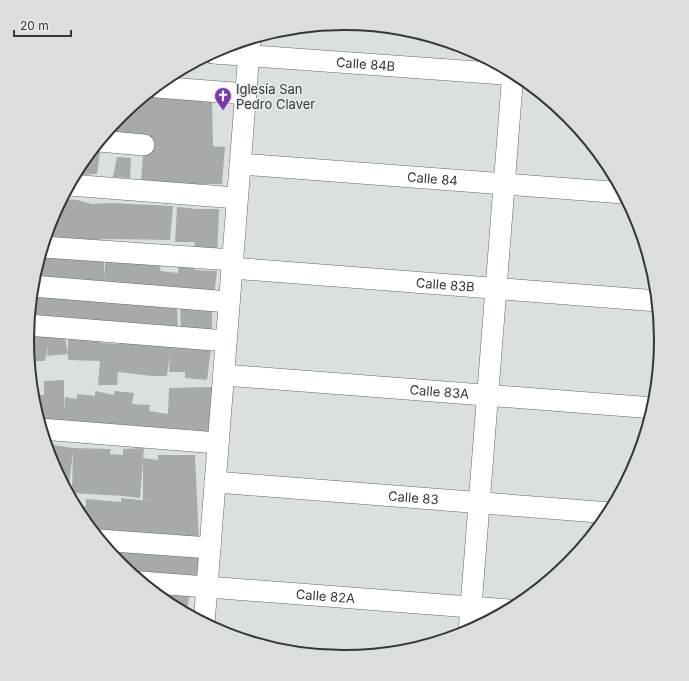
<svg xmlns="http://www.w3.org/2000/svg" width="689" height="681" font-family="Inter,sans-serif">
<rect width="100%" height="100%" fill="#dae0dc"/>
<path fill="#a6aba8" d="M144,96L212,101L213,146L225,147L222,184H200L199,188L141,182L144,140L115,138L116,122H115L120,116Z
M97,145H101L97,174L75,175L80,165V171L81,164Z
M117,157L131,158L130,178L113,177Z
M62,199L77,200L92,204L111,203L173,206L170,240L110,239L44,242L51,219Z
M177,207L197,209H219L217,257L194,256L195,242H175Z
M42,249L57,252V258L72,257L104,262V278L106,252L141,255V262L162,258L160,271L178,273L179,260L195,259L194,270L217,271L214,297L176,293V298L157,292L140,295L76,290L57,283L36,287L32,286L33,278L37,267V281L40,257Z
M32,295L100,302V300L177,306L178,328L29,321Z
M180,306L212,309V333L181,331Z
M28,334L65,337L68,354V336L102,339L101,343L120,344V341L211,349L207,380L185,378V372H169L170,353L167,376H152L118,372L117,385H98L100,361L68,360V354L47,356L49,341L45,361H29L27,340Z
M64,380V413L65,397L77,399V394L95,396V391L114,395V391L134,393L132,404L150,405L149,411L168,414L169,388L214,387L209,433L187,429V432L39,422L33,402L32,395H44V381Z
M46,444L73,448L111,449L110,454L123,455V449L144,448L143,458L158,460V455H195L199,542L95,535L80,517L74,506H86V499L121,502V498L158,502L143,500V461L140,498L123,496L72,493L73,451L68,494L51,462Z
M105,547L200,550L199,586L136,578L120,565Z
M151,590L163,591V600L161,599Z
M163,593L189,595L187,615L168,604L163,600Z"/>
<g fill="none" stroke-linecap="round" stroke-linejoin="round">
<defs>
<g id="minor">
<path id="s1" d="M213,53L519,75"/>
<path d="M156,87L246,94"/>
<path d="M99,141L144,145"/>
<path id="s2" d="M240,164L624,193"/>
<path d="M69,185L237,198"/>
<path d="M43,247L233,260"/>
<path id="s3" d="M232,268L658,301"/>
<path d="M32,286L229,302"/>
<path d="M28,325L226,341"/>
<path id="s4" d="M224,375L654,408"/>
<path d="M41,429L218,443"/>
<path id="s5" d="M215,482L611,513"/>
<path d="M99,540L210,548"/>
<path id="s6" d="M141,582L510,610"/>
<path d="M204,624L250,39"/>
<path d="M469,632L513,72"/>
</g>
</defs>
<use href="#minor" stroke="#636865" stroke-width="22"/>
<use href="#minor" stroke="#fff" stroke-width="21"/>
</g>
<defs>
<symbol id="church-pin" viewBox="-11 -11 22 30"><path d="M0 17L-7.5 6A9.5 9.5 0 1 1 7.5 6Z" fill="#7e39ad" stroke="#e8edea"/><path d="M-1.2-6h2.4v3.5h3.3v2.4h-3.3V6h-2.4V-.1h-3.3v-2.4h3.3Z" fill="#fff"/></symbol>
</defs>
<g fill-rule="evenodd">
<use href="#church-pin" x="213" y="86" width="20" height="27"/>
</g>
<g text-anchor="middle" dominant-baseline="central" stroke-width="3" stroke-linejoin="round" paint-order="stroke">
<g font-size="13" fill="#353736" stroke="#e8edea">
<text stroke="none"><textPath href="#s1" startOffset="153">Calle 84B</textPath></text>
<text stroke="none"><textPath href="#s2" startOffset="193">Calle 84</textPath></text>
<text stroke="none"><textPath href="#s3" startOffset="214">Calle 83B</textPath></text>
<text stroke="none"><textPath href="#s4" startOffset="216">Calle 83A</textPath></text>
<text stroke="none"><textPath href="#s5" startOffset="199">Calle 83</textPath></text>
<text stroke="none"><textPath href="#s6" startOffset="185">Calle 82A</textPath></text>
</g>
<g font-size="13" fill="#353736" stroke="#e8edea" text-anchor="start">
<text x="236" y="89">Iglesía San<tspan x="236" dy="15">Pedro Claver</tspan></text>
</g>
</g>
<path d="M0 0H689V681H0ZM34 340a310 310 0 1 1 620 0a310 310 0 1 1-620 0Z" fill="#dadedc" fill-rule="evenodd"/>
<path fill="none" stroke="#353736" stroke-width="2" d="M34 340a310 310 0 1 1 620 0a310 310 0 1 1-620 0Z"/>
<path d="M14 30v6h57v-6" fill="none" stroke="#353736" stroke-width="2"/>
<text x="20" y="30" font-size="12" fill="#353736" stroke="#e8edea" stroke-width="3" paint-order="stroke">20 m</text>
</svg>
